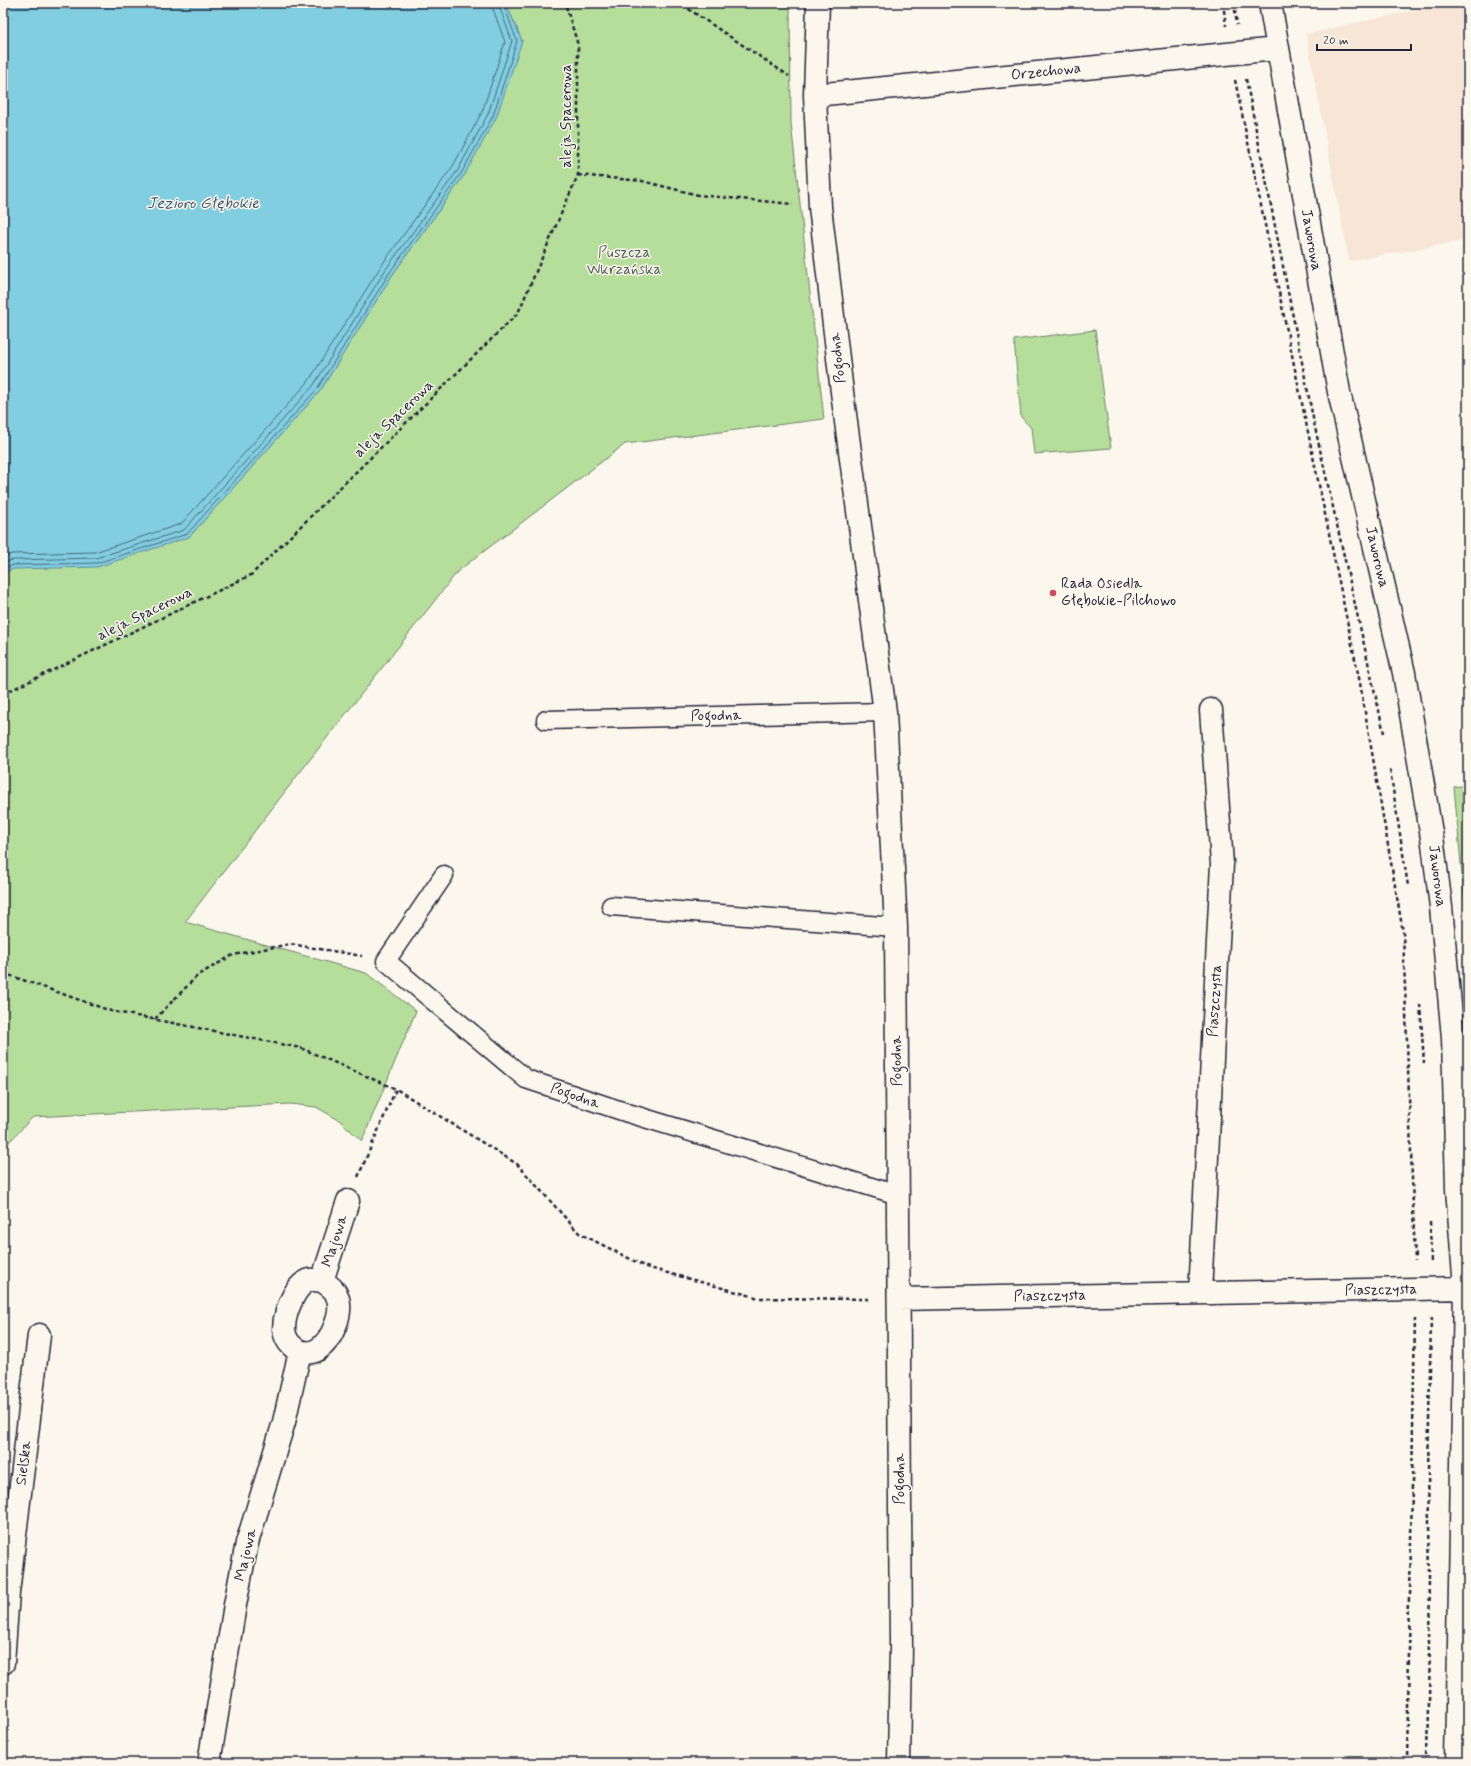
<svg xmlns="http://www.w3.org/2000/svg" width="1471" height="1766" font-family="Mynerve,sans-serif">
<rect width="100%" height="100%" fill="#fbf7ec"/>
<filter id="ink" filterUnits="userSpaceOnUse"><feTurbulence type="fractalNoise" baseFrequency=".025" numOctaves="2"/><feDisplacementMap in="SourceGraphic" scale="8" xChannelSelector="R" yChannelSelector="G"/><feConvolveMatrix kernelMatrix="1 2 1 2 8 2 1 2 1" color-interpolation-filters="sRGB"/></filter>
<g filter="url(#ink)">
<path fill="#f7e5d6" d="M1448,3H1468V240L1349,261L1306,34Z"/>
<path fill="#b6de9b" stroke="#6c806b" d="M506,3H790L791,123L824,419L625,444L458,571L297,776L185,922L366,973L416,1011L362,1141L339,1120L316,1107L291,1104L33,1117L9,1142L3,1152V573L13,569L189,537L320,391L393,274L465,174L522,41Z
M1095,330L1111,448L1034,454L1031,428L1021,417L1014,340Z
M1468,785V941L1454,787Z"/>
<path fill="#82cee1" stroke="#5c899f" d="M3,3H506L522,41L496,118L465,174L393,274L320,391L189,537L97,567L13,569L3,573Z"/>
<g fill="none" stroke-linecap="round" stroke-linejoin="round">
<path stroke="#48677d" stroke-width="1" d="M3,557L12,554L95,552L181,524L308,382L381,266L453,166L482,112L505,42L493,9L492,3
M3,563L13,560L96,558L184,530L313,386L386,269L458,170L488,114L512,41L498,3
M3,569L13,565L97,563L187,534L317,389L390,272L462,172L493,116L517,41L503,3"/>
<defs>
<path id="lane" d="M546,720L885,712
M444,875L386,961L526,1079L628,1113L898,1195
M611,906L896,927"/>
<path id="street" d="M818,3L815,95L820,207L842,392L885,712L896,927L901,1647L899,1763
M1270,3L1339,392L1404,673L1433,844L1441,907L1453,1038L1457,1189L1465,1288L1457,1763
M815,95L1277,49
M322,1281C319,1281 314,1279 310,1280C297,1284 291,1300 287,1311C285,1317 284,1323 284,1329C285,1345 302,1358 317,1350C332,1341 344,1312 337,1296C335,1289 328,1285 322,1281L348,1201
M1200,1293L1222,864L1211,710
M899,1299L1465,1288
M3,1663L8,1593L39,1335
M209,1763L235,1605L247,1543L284,1422L300,1351"/>
</defs>
<use href="#lane" stroke="#22223b" stroke-width="21"/>
<use href="#street" stroke="#22223b" stroke-width="25"/>
<path stroke="#22223b" stroke-width="2.5" stroke-dasharray="4 3" stroke-linecap="butt" d="M684,3L690,10L789,76
M1223,3L1226,26
M1234,3L1237,25
M1246,79L1314,423L1384,733
M1235,80L1360,683L1403,932L1415,1261
M578,175L642,181L698,195L793,204
M3,694L251,575L518,313L578,175V45L565,3
M1390,770L1408,886
M3,973L111,1011L301,1048L396,1089L517,1164L579,1233L646,1267L759,1298L872,1299
M1420,1004L1424,1063
M155,1019L198,975L233,955L290,944L362,956
M358,1177L396,1089
M1430,1222L1431,1261
M1407,1763L1415,1317
M1427,1763L1430,1578L1428,1472L1431,1316"/>
<use href="#lane" stroke="#fbf7ec" stroke-width="18"/>
<use href="#street" stroke="#fbf7ec" stroke-width="22"/>
</g>
</g>
<circle fill="#d1495b" stroke="#fbf7ec" stroke-width="1.5" cx="1053" cy="593" r="4"/>
<g text-anchor="middle" dominant-baseline="central" stroke-width="3" stroke-linejoin="round" paint-order="stroke">
<g font-size="15" fill="#22223b" stroke="#fbf7ec">
<text transform="translate(1046 72) rotate(-6)">Orzechowa</text>
<text transform="translate(567 116) rotate(-90)">aleja Spacerowa</text>
<text transform="translate(1311 240) rotate(80)">Jaworowa</text>
<text transform="translate(838 358) rotate(-97)">Pogodna</text>
<text transform="translate(394 419) rotate(-44)">aleja Spacerowa</text>
<text transform="translate(1377 557) rotate(77)">Jaworowa</text>
<text transform="translate(145 614) rotate(-26)">aleja Spacerowa</text>
<text transform="translate(716 716) rotate(-1)">Pogodna</text>
<text transform="translate(1437 876) rotate(83)">Jaworowa</text>
<text transform="translate(1215 1001) rotate(-87)">Piaszczysta</text>
<text transform="translate(897 1061) rotate(-91)">Pogodna</text>
<text transform="translate(575 1096) rotate(19)">Pogodna</text>
<text transform="translate(335 1241) rotate(-72)">Majowa</text>
<text transform="translate(1381 1290) rotate(-1)">Piaszczysta</text>
<text transform="translate(1050 1296) rotate(-1)">Piaszczysta</text>
<text transform="translate(24 1463) rotate(-83)">Sielska</text>
<text transform="translate(900 1479) rotate(-90)">Pogodna</text>
<text transform="translate(246 1555) rotate(-77)">Majowa</text>
</g>
<g font-size="15" fill="#4e5a58" stroke="#fbf7ec">
<text x="624" y="253">Puszcza<tspan x="624" dy="17">Wkrzańska</tspan></text>
</g>
<g font-size="15" fill="#22223b" stroke="#fbf7ec" text-anchor="start">
<text x="1061" y="584">Rada Osiedla<tspan x="1061" dy="17">Głębokie-Pilchowo</tspan></text>
</g>
<g font-size="16" font-style="italic" fill="#3f566d" stroke="#fbf7ec">
<text x="203" y="203">Jezioro Głębokie</text>
</g>
</g>
<rect width="1471" height="1766" fill="none" stroke="#fbf7ec" stroke-width="16"/>
<rect x="8" y="8" width="1455" height="1750" fill="none" stroke="#22223b" stroke-width="1.5" filter="url(#ink)"/>
<path d="M1317 44v6h94v-6" fill="none" stroke="#22223b" stroke-width="2"/>
<text x="1323" y="44" font-size="12" fill="#22223b" stroke="#fbf7ec" stroke-width="3" paint-order="stroke">20 m</text>
</svg>
